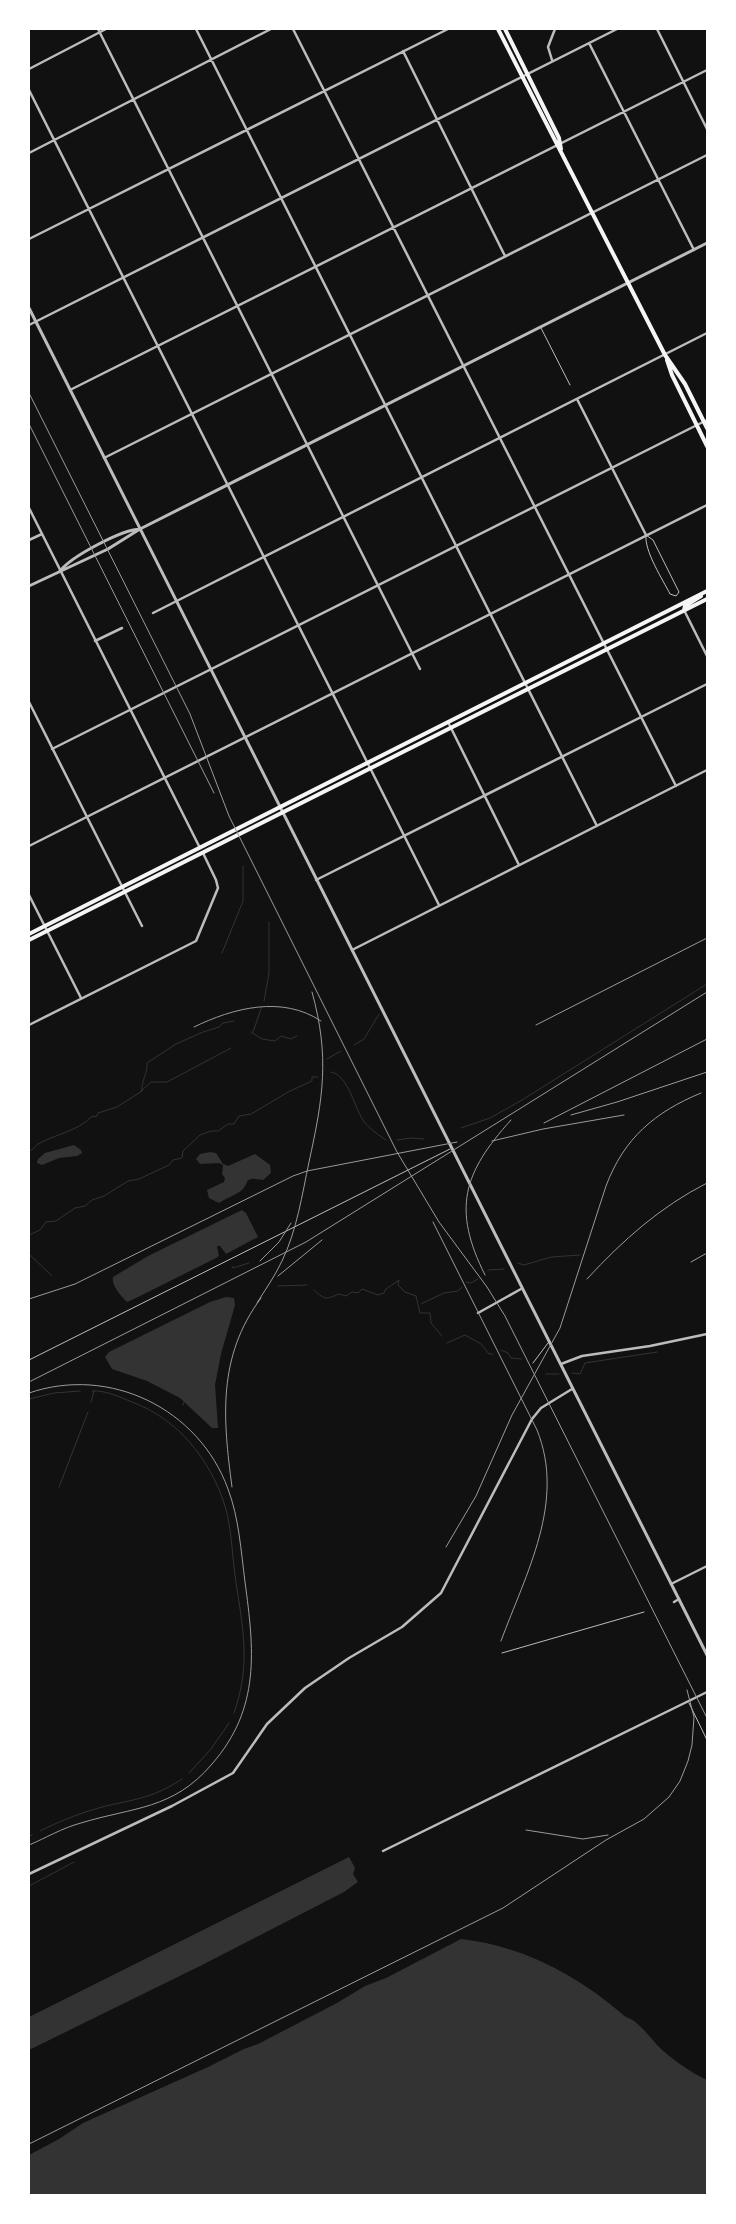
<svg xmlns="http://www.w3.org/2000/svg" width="736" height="2224" font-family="'Fira Sans',sans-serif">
<rect width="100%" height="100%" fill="#111"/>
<path fill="#333" d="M74,1145L81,1150L82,1153L77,1156L59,1158L42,1165L37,1163L38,1159L45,1153Z
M210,1152L216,1153L223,1164L228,1166L255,1154L270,1165L271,1173L263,1180C242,1176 251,1182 241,1191C234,1196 226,1198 219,1203L209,1198L207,1190L224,1182L225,1178L222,1174L223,1165L219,1163L200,1164L196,1159L200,1154Z
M242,1210L246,1213L258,1237L226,1254L220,1246H217L219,1256L216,1258L132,1300L127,1302C121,1296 111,1285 113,1277L148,1256Z
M226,1297L234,1298L235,1305L221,1354L215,1385L218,1428H212L180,1398L147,1381L112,1369L105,1357L109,1352L210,1302Z
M349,1857L355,1868L353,1874L358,1882L344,1892L200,1966L29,2050V2017Z
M461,1939C522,1946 575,1974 621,2013C624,2017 630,2018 634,2021C643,2028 650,2037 657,2045C671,2059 690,2072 707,2080V2195H29V2155L59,2139L83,2123L208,2067L244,2049L258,2044L337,2003L365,1986L386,1978Z"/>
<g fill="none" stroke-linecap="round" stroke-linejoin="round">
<path stroke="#333" stroke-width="1" d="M222,953L243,901V866
M264,1001L269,973V922
M251,1032L262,1039L275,1041L281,1036L291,1039L297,1036
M253,1032L261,1009
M354,1045L364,1039L379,1014
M327,1059L341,1051
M331,1072C349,1075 354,1109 365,1123C370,1129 380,1136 386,1140
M141,1091L151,1082H167L231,1048
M461,1128L490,1118L522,1100L707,984
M397,1140L411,1138L424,1139
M29,1151C34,1150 34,1147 38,1144C56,1134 78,1131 91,1117L97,1116L98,1113L117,1107L142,1091C141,1081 148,1073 147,1063L176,1044L203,1032L219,1027L223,1023L234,1021
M29,1235L40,1230L46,1222L56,1221L75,1208L85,1206L92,1200L104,1196L128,1181L139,1179L169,1165L173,1160L182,1158L183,1151L200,1135L211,1131H218L228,1124H234L239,1116L251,1114L290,1091L312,1081V1077H318
M29,1254L52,1276
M518,1263L524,1265L551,1257L580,1255
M232,1266L233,1268L249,1263
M488,1270L504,1269
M466,1282L471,1283L478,1279
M278,1286L307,1285
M314,1290C326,1301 326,1299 339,1294L346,1296L352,1292L358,1293L362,1289L378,1295L384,1293L386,1289L399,1280L398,1285L405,1292L416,1296L420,1313H430L431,1323L442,1336
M421,1304L444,1293L458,1291L462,1287
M447,1343L465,1335L481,1344L489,1354H493
M501,1350L508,1353L511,1358L522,1359
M572,1373L580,1374L585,1363L657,1352
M546,1374H559
M92,1391C105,1390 120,1397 132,1402C178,1419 210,1459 225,1506C232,1529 232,1557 236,1582C243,1630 251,1664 234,1713
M29,1399L54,1393L80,1391
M91,1402L94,1391
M183,1405L184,1402
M59,1487L88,1412
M189,1773L211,1749L229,1723
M40,1831C62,1820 83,1812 106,1806C137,1799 155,1797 182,1779
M29,1836L32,1835
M29,1886L74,1862"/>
<path stroke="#bcbcbc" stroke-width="1" d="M541,328L570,385
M646,535L653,540L679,592L676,596L670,594C663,580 644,551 646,535Z
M29,1360L450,1149
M533,1363L548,1343
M502,1653L644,1612
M689,1703L707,1740"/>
<path stroke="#bcbcbc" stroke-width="2.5" d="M98,29L420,669
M196,29L597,826
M293,29L676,786
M657,29L707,129
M589,43L694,250
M403,51L505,256
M552,60L548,47L555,29
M29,69L106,29
M29,90L439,905
M29,153L271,29
M29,239L448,29
M29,325L617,29
M70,390L707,70
M577,399L646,535
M104,458L707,155
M29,508L200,848
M29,540L42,534
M684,610L707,656
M153,613L707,333
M95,641L122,628
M29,702L142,926
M448,722L519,865
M52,749L707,420
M29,846L707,505
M316,880L707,684
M29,895L81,998
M352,950L707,770
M29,1025L196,941L218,888L216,880L203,853
M478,1313L521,1289
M561,1364L582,1356L650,1346L707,1334
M671,1584L707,1566
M674,1602L679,1599
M383,1851L707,1692
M29,1874L172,1806L233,1773L267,1724L305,1688L349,1658L402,1627L441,1593L532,1419L541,1408L572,1389"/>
<path stroke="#bcbcbc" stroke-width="3" d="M29,308L707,1655
M60,571C72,556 121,530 140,529
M29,586L108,549L140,529L707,243"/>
<path stroke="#f5f5f5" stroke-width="4" d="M684,610L685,606L701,596
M29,934L707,591
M29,940L707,599"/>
<path stroke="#f5f5f5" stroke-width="4" d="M498,29L665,355L685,384L707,428
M505,29L559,138L561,149
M667,360L672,375L707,446"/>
<path stroke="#9a9a9a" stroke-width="1" d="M29,393L190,714L229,816L397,1152L439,1222L487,1287L505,1316L707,1718
M29,424L214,793
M536,1025L707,938
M194,1027C233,1008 282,995 321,1021
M571,1115L617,1102L707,1072
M544,1123L707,1039
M492,1141L543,1129L624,1115
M433,1222L537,1430C566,1502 526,1573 501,1641
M260,1261L279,1242L291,1223
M691,1262L707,1253
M485,1275C452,1209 463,1173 511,1120
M278,1276L322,1240
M587,1279C623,1240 660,1207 707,1183
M29,1299L75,1284L293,1176L307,1171L457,1142
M257,1303C265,1290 275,1276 282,1261C297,1230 302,1195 309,1162C323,1098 330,1057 312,992
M29,1382L306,1242L707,992
M29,1393C110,1365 199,1409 228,1489C239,1518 241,1551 245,1582C254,1649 261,1708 212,1764C173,1810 133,1807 81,1823C62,1828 46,1838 29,1845
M232,1487C223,1419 217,1357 261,1298
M446,1547L476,1496L512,1415L560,1328L606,1186C624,1138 655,1112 701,1093
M526,1830L583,1839L608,1835
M29,2144L503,1908L606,1840L644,1819L669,1797L680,1781L688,1761L692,1745L694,1717L687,1690"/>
</g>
<rect width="736" height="2224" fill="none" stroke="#ffffff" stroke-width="60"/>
</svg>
